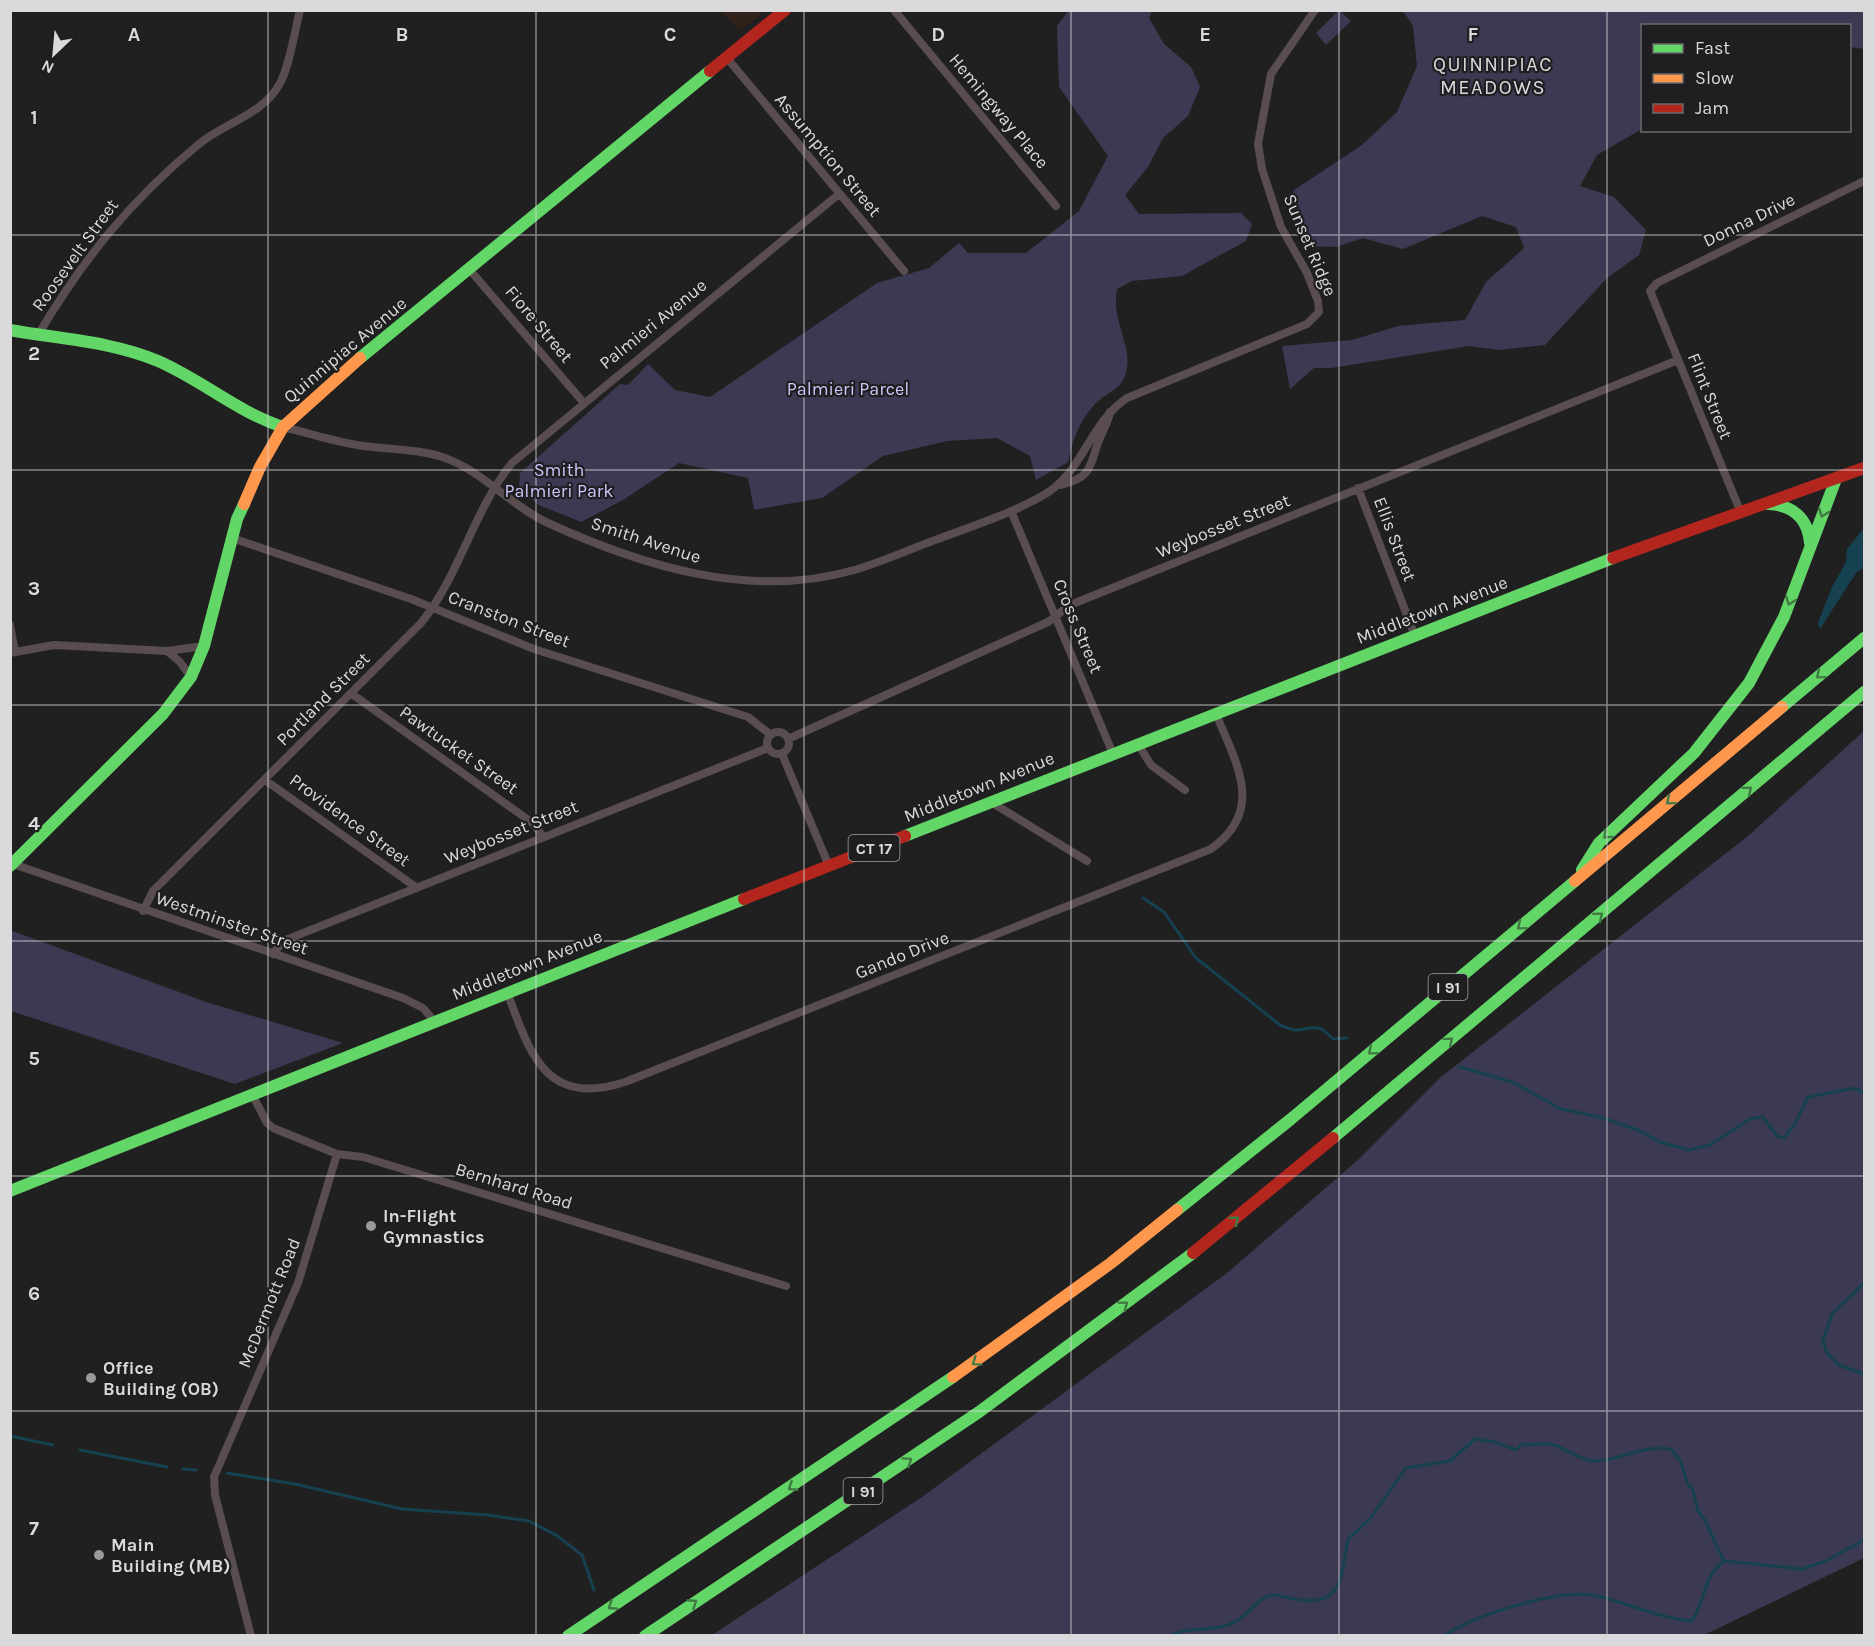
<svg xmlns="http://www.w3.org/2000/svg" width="1875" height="1646" font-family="Karla,sans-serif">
<rect width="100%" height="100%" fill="#202020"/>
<path fill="#302219" d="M719,11H766L741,30Z"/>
<path fill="#3c3952" d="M1069,10L1152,11L1149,18L1164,44L1191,67L1200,87L1188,116L1163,138L1148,167L1125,195L1139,214L1241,213L1252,224L1246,241L1182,276L1132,281L1117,289C1111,318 1131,345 1127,367C1123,392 1110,389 1095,404C1079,421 1073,440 1068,462L1036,480L1030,456L997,438L947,441L883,456L822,498L754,510L748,478L679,463L623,500L581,522L539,505L519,488L520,473L620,384L628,385L648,364L675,390L710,397L877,283L929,268L959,243L968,253H1026L1079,211L1108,156L1059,87L1057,26Z
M1339,10L1351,21L1326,45L1316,33Z
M1403,11H1864V49L1850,47V26H1642V129L1597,155L1580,186L1614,197L1646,230L1639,255L1607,278L1545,345L1499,350L1469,346L1331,368H1314L1290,389L1282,346L1352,340L1398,326L1465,320L1486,282L1524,248L1516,227L1482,216L1403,249L1363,238L1336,247L1305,246L1296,227L1289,200L1294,190L1362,145L1397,112L1417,66L1413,26Z
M1864,731V1558L1704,1635H712L922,1497L1227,1273L1358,1160L1441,1077L1748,836Z
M10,930L206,1002L343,1043L235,1084L11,1011Z"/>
<path fill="#154150" d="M1864,528V567L1856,573L1820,629L1818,623L1832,587L1846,562L1847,549Z"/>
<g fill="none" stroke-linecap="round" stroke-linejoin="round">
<path stroke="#154150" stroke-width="3" d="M1143,898L1164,912L1196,958L1280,1025C1286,1027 1293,1031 1299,1030C1316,1027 1319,1024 1333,1039L1347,1038
M1460,1067L1512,1082L1561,1109L1603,1118L1638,1130L1660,1142L1689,1150L1710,1145L1750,1119L1763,1117L1777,1136L1784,1138L1795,1124L1808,1097L1855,1088L1864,1093
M1864,1283L1832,1314L1823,1341L1827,1353L1839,1365L1864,1374
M10,1436L53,1445
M80,1450L167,1467
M183,1469L196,1470
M227,1473L295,1484L402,1509L488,1515L529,1521L556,1535L582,1555L594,1590
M1169,1636C1188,1626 1209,1632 1228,1625C1249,1617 1253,1602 1268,1596C1275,1593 1288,1598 1295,1599C1345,1609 1341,1572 1348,1539L1369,1520L1406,1468L1450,1461L1475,1439L1495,1442L1516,1450L1522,1444C1530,1446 1542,1442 1554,1445C1567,1449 1581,1461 1594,1461C1618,1461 1651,1442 1672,1450L1681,1462L1687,1483L1693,1490L1698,1511L1704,1519L1724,1561
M1444,1636C1474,1614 1562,1588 1598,1596C1630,1604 1659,1618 1692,1621C1707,1598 1701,1579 1724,1561L1802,1569L1826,1561L1864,1540"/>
<path stroke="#594d50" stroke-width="8" d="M894,10L1056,206
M727,58L904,271
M469,269L583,402
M38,335C83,259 131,200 199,144C224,123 262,115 279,85C289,69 295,30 300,10
M283,427C308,433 332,441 357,445C386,450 417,448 445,458C484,472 511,506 548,523C642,566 751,600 854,570C882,562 910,549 938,539C973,526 1010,514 1042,496C1083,474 1089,423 1127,398L1307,324L1319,312L1318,301L1307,273L1281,227L1262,169L1258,144L1271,74L1315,10
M1061,485C1091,477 1089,469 1098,443C1102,431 1108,424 1110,412
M1358,488L1415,636
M1011,511L1113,754
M1741,513L1650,291L1657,283L1864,181
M232,538L411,599L534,649L748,717L771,735
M10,625L15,652
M167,651L180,662L191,677
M10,653L54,645L167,651L204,646
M352,694L534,824L543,837
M767 743a11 11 0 1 1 22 0a11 11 0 1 1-22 0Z
M788,739L1048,622L1070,605L1678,360
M1138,744L1151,765L1185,790
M782,754L829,866
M265,780L417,888
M991,802L1087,861
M13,864L403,998L423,1008L435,1022
M143,911L153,891L421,623C460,575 473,511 512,463L839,194
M273,954L283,941L768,748
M507,992C530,1053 545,1108 625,1082L1211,849C1266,810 1236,763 1216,714
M252,1094L267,1123L273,1128L337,1154L363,1157L786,1286
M251,1636L215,1495L214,1477L298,1283L337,1154"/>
<path stroke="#63d668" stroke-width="12" d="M10,330C59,339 111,341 158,361C202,380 237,412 283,427
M360,358L710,71
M1768,504C1792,505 1808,518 1810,543
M1782,707L1864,638
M905,836L1613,558
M10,866L163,714L191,677L204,646L237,519L244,504
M1582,870L1599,843L1694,753L1749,683L1784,617L1836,479
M1333,1138L1864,692
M10,1191L744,899
M1177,1210L1291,1119L1575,881
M568,1636L953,1377
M645,1636L979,1412L1193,1253"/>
<path stroke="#ff974d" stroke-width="12" d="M244,504L260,467L283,427L360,358
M1575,881L1782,707
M953,1377L1111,1263L1177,1210"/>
<path stroke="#b3261e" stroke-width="12" d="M710,71L785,10
M1613,558L1864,468
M744,899L905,836
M1193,1253L1333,1138"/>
</g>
<defs><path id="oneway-chevron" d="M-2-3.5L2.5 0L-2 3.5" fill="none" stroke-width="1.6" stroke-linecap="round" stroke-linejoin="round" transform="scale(1.5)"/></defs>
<g stroke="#417a44">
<use href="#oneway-chevron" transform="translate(1823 513) rotate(110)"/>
<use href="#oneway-chevron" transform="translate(1790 601) rotate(111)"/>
<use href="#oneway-chevron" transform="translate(1820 675) rotate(140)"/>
<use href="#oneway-chevron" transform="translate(1748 790) rotate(-40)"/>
<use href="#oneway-chevron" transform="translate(1670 801) rotate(140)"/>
<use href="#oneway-chevron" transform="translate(1607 835) rotate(138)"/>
<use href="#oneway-chevron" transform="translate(1599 916) rotate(-40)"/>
<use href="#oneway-chevron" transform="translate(1521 926) rotate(140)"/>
<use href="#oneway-chevron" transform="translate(1449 1041) rotate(-40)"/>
<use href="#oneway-chevron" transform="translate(1372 1051) rotate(140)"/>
<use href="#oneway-chevron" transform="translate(1235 1220) rotate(-39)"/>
<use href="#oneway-chevron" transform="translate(1124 1305) rotate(-37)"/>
<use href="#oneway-chevron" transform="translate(976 1362) rotate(145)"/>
<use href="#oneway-chevron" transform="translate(908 1461) rotate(-34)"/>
<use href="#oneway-chevron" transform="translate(792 1487) rotate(147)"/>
<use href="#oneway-chevron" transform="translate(693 1603) rotate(-33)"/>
<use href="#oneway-chevron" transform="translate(612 1606) rotate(147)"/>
</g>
<path fill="none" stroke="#dadadc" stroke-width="1.5" stroke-opacity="0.55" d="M268,10V1636M536,10V1636M804,10V1636M1071,10V1636M1339,10V1636M1607,10V1636M10,235H1864M10,470H1864M10,705H1864M10,941H1864M10,1176H1864M10,1411H1864"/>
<g fill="#99999a" stroke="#1f1f21" stroke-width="2">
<circle cx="371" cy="1226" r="6"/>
<circle cx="91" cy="1378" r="6"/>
<circle cx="99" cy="1555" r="6"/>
</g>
<g text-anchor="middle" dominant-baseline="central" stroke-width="4.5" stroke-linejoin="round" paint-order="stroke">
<g fill="#1f1f21" stroke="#a2a2a4" stroke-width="1.5">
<rect x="848.5" y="835" width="51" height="26" rx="4.5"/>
<rect x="1428.5" y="974" width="39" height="26" rx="4.5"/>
<rect x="843.5" y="1478" width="39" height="26" rx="4.5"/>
</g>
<g font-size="16" font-weight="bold" fill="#dadadc">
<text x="874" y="848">CT 17</text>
<text x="1448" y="987">I 91</text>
<text x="863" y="1491">I 91</text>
</g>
<g font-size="18" fill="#dadadc" stroke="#1f1f21">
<text transform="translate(999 111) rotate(50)">Hemingway Place</text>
<text transform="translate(828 155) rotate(50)">Assumption Street</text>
<text transform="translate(1749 220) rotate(-26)">Donna Drive</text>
<text transform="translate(1310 245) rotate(67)">Sunset Ridge</text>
<text transform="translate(75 255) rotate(-54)">Roosevelt Street</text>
<text transform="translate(539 324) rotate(50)">Fiore Street</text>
<text transform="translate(653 324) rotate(-39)">Palmieri Avenue</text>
<text transform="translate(345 350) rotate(-40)">Quinnipiac Avenue</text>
<text transform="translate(1710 396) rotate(68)">Flint Street</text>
<text transform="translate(1223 526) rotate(-22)">Weybosset Street</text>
<text transform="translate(1395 539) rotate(69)">Ellis Street</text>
<text transform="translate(646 540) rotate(18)">Smith Avenue</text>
<text transform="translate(1432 610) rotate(-21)">Middletown Avenue</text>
<text transform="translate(509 619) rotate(21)">Cranston Street</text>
<text transform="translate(1078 626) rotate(67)">Cross Street</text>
<text transform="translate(323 699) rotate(-45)">Portland Street</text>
<text transform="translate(459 750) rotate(35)">Pawtucket Street</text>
<text transform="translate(979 787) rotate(-22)">Middletown Avenue</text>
<text transform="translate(350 820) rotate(36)">Providence Street</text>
<text transform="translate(511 832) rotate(-22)">Weybosset Street</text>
<text transform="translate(232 923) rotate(19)">Westminster Street</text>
<text transform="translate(902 955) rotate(-22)">Gando Drive</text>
<text transform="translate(527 965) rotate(-22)">Middletown Avenue</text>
<text transform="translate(514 1186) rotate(17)">Bernhard Road</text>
<text transform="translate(269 1303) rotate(-68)">McDermott Road</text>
</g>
<g font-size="18" fill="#cbc7fa" stroke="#1f1f21">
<text x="848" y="389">Palmieri Parcel</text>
<text x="559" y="470">Smith<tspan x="559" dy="21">Palmieri Park</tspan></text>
</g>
<g font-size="18" font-weight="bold" fill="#dadadc" stroke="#1f1f21" text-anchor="start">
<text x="383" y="1216">In-Flight<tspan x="383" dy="21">Gymnastics</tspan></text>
<text x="103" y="1368">Office<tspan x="103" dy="21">Building (OB)</tspan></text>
<text x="111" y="1545">Main<tspan x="111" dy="21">Building (MB)</tspan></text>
</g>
<g font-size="20" letter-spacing="1.5" fill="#dadadc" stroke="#1f1f21">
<text x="1493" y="64">QUINNIPIAC<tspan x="1493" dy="23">MEADOWS</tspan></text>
</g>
</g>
<g font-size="20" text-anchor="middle" font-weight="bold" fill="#dadadc" stroke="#1f1f21" stroke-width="4.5" stroke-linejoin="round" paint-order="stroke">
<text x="134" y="41">A</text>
<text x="402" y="41">B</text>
<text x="670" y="41">C</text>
<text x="938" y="41">D</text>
<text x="1205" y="41">E</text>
<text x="1473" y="41">F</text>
<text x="34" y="124">1</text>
<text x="34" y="360">2</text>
<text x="34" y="595">3</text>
<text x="34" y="830">4</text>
<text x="34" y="1065">5</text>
<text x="34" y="1300">6</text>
<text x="34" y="1535">7</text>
</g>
<rect width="1875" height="1646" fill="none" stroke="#dadadc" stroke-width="24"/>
<rect x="1641" y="24" width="210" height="108" fill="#1f1f21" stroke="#6a6a6c" stroke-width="1.5"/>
<rect x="1653" y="44" width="30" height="9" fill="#63d668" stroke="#6a6a6c" stroke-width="1.5"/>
<text x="1695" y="54" font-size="18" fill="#dadadc">Fast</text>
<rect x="1653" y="74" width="30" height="9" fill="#ff974d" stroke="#6a6a6c" stroke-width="1.5"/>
<text x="1695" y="84" font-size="18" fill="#dadadc">Slow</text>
<rect x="1653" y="104" width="30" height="9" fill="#b3261e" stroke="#6a6a6c" stroke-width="1.5"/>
<text x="1695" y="114" font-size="18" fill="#dadadc">Jam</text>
<g transform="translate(54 54) rotate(206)" stroke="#1f1f21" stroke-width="4.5" paint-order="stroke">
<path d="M0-4.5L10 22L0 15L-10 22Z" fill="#dadadc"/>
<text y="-9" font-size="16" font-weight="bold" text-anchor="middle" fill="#dadadc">N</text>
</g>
</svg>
